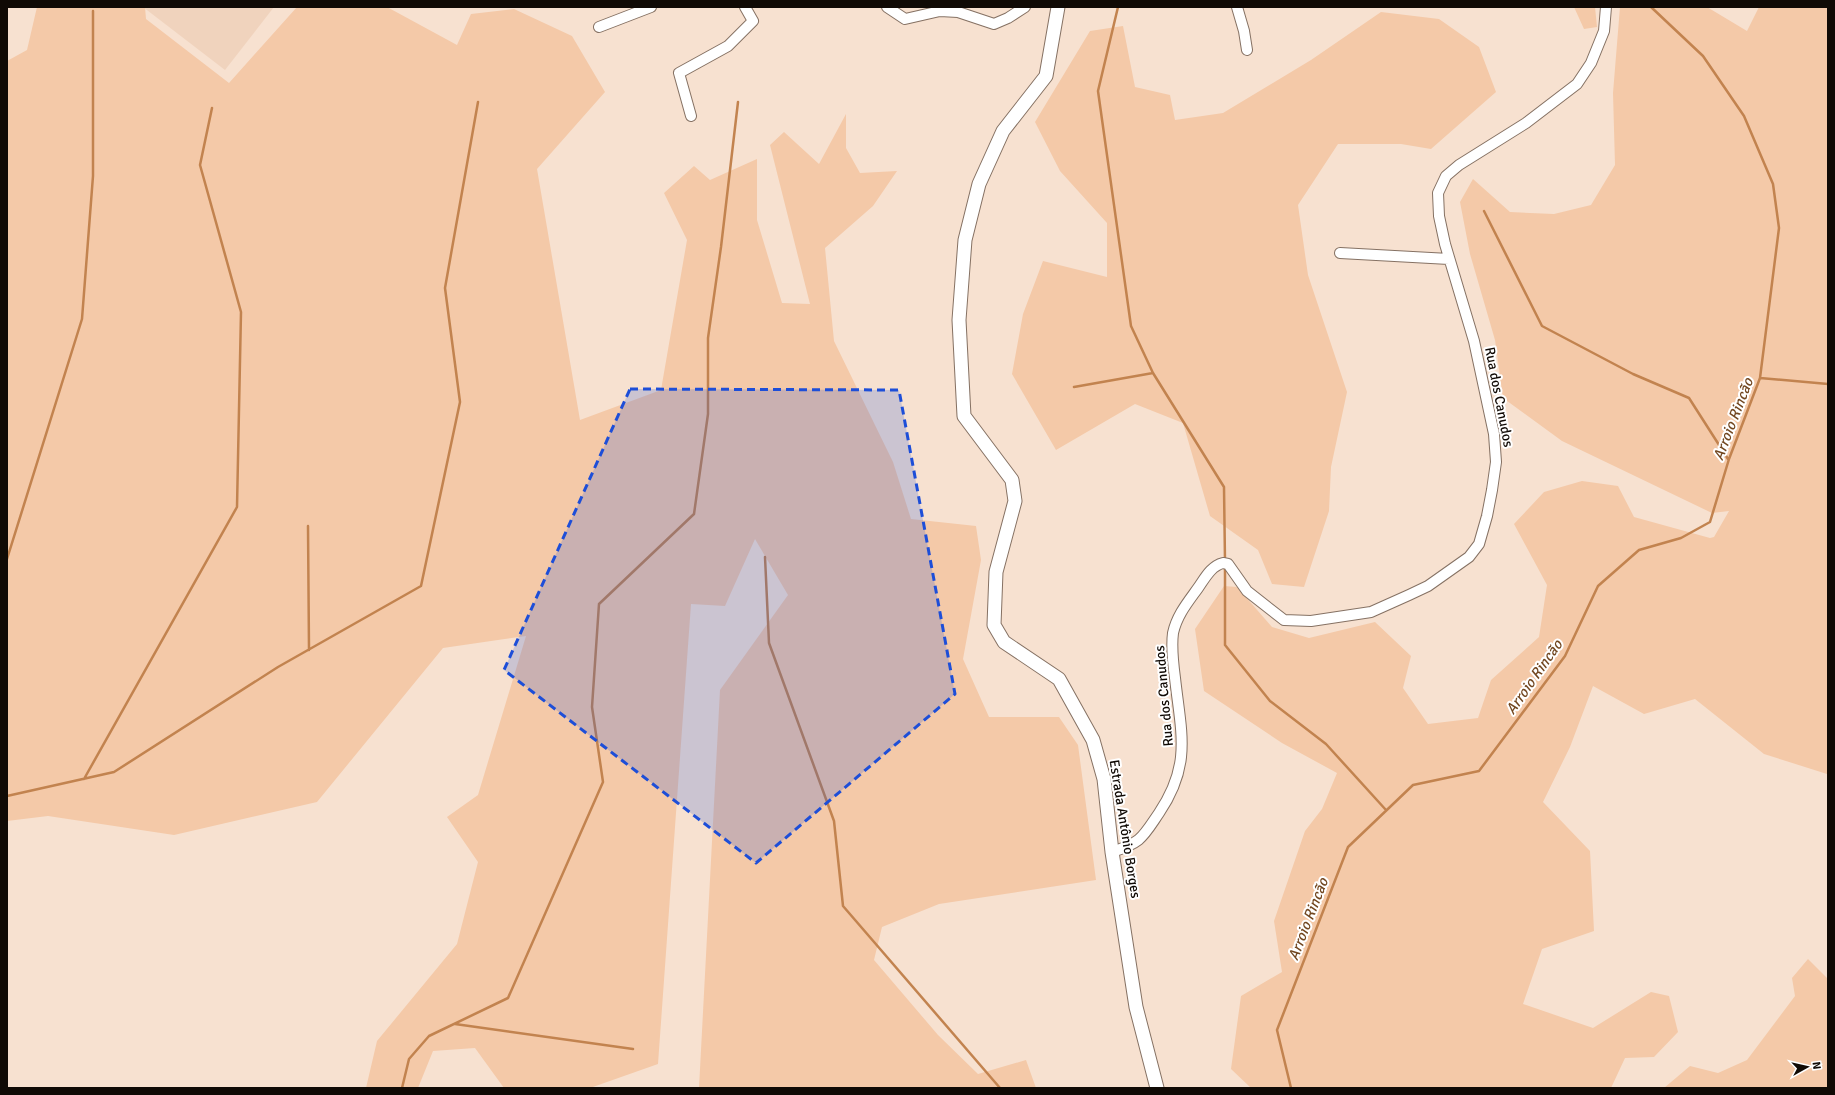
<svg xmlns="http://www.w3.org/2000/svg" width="1835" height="1095" font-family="Signika,sans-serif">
<rect width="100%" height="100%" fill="#f7e1d0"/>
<path fill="#f0d3bd" d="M143,7H274L225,70Z"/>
<path fill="#f4c9a8" d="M37,7H145L146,19L229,83L297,7H387L457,45L471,14L514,9L572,36L605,92L537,169L580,420L661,390L687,240L664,193L694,166L710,180L757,159V220L782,303L810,304L770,145L784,132L819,164L846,114V148L860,173L897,171L873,206L825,248L834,341L893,462L911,519L976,526L981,560L963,659L989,717H1059L1078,745L1096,880L939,904L882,927L874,960L938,1035L978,1074L1026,1060L1036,1088H699L720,690L788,595L755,539L725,606L691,604L658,1064L590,1088H504L475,1048L433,1051L418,1088H366L377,1041L457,944L478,862L447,817L478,795L526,636L443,648L317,802L174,835L48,816L7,821V61L27,50Z
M1574,7H1595L1597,27L1584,29Z
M1620,7H1707L1747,31L1759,7H1828V773L1827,774L1764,754L1695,699L1644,714L1593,686L1570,747L1543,802L1590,851L1594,931L1542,949L1523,1004L1593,1028L1651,992L1669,996L1678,1032L1654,1057L1625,1058L1611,1088H1251L1231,1069L1241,996L1282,972L1274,921L1305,831L1322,809L1337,773L1282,743L1204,691L1195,629L1224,586L1237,587L1272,627L1309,638L1375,622L1411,656L1403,688L1428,724L1478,718L1491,680L1539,637L1547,585L1514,524L1544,492L1582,481L1618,486L1634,517L1710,538L1714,537L1729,511L1712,513L1562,441L1503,398L1495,340L1470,254L1460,202L1473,179L1510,212L1554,214L1591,205L1615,165L1613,93Z
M1381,12L1439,19L1479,47L1496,92L1431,149L1401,144H1338L1298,205L1308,275L1347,392L1331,467L1329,511L1304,587L1272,584L1258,550L1210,516L1183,423L1135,404L1056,450L1012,374L1023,314L1043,261L1107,277V223L1060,171L1035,122L1090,31L1123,26L1135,87L1170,95L1175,120L1223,113L1311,60Z
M1808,959L1828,979V1088H1664L1690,1066L1718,1073L1747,1060L1795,996L1792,978Z"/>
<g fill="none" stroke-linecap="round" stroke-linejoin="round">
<path stroke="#c2834f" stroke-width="2.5" d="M1118,7L1098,91L1131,326L1153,373L1224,487L1225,561
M1484,211L1542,326L1633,374L1689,398L1728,459
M1760,378L1828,384
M1074,387L1153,373
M308,526L309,650
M765,557L769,643L834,821L843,906L1000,1088
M7,559L82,319L93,176V11
M1225,566V645L1270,701L1326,744L1386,810
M84,779L237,507L241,312L200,165L212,108
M7,796L114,772L278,667L421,586L460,402L445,288L478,102
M455,1024L633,1049
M402,1088L409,1059L429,1036L508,998L603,782L592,707L599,604L694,514L708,414V338L721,247L738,102
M1291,1088L1277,1030L1348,847L1413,785L1479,771L1565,656L1598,586L1639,550L1681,538L1710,522L1729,459L1760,378L1779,228L1773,184L1744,116L1703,56L1651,7"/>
<defs>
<path id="minor" d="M887,7L905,19L940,11L958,12L994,24L1008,18L1025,7
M1237,7L1244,31L1247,50
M599,27L651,7
M691,116L679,73L728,46L753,21L745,7
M1340,253L1449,259
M1112,852C1142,842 1142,838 1159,813C1192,764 1181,733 1175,678C1173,663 1171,648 1173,633C1177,615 1188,602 1198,588C1205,578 1211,566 1223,563L1228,564L1247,591L1284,620L1311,621L1371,612L1409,595L1428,586L1469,557L1479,544L1487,516L1492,490L1496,462L1494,434L1474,341L1445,244L1439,216L1438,193L1446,176L1459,165L1526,123L1577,84L1591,63L1604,31L1606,7"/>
<path id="tertiary" d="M1058,7L1046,76L1003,131L979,184L965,240L959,320L964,416L1012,480L1015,501L996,572L994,625L1004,642L1059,679L1093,740L1104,779L1112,852L1136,1007L1157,1088"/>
</defs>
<use href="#minor" stroke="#857163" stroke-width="12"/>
<use href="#tertiary" stroke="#857163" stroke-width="15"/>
<use href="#minor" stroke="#fff" stroke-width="10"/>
<use href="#tertiary" stroke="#fff" stroke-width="13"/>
</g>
<path fill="#1d4ed8" fill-opacity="0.2" stroke="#1d4ed8" stroke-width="3" stroke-dasharray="8 5" stroke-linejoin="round" d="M630,389L899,390L955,694L756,863L504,670Z"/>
<g text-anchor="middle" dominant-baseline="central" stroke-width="4" stroke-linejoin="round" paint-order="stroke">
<g font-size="14" fill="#100a05" stroke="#fff">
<text transform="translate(1499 397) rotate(79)">Rua dos Canudos</text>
<text transform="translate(1164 696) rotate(-95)">Rua dos Canudos</text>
<text transform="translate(1125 829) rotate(81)">Estrada Antônio Borges</text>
</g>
<g font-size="15" font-style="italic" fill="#724720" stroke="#fff">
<text transform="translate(1733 419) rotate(-69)">Arroio Rincão</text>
<text transform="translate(1534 677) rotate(-55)">Arroio Rincão</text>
<text transform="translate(1308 919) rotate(-69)">Arroio Rincão</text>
</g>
</g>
<rect width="1835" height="1095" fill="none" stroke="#100a05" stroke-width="16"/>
<g transform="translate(1807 1067) rotate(82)" stroke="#ffffff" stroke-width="3" paint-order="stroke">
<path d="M0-3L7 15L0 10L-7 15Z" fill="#100a05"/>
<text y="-6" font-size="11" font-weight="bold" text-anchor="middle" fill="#100a05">N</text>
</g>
</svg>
